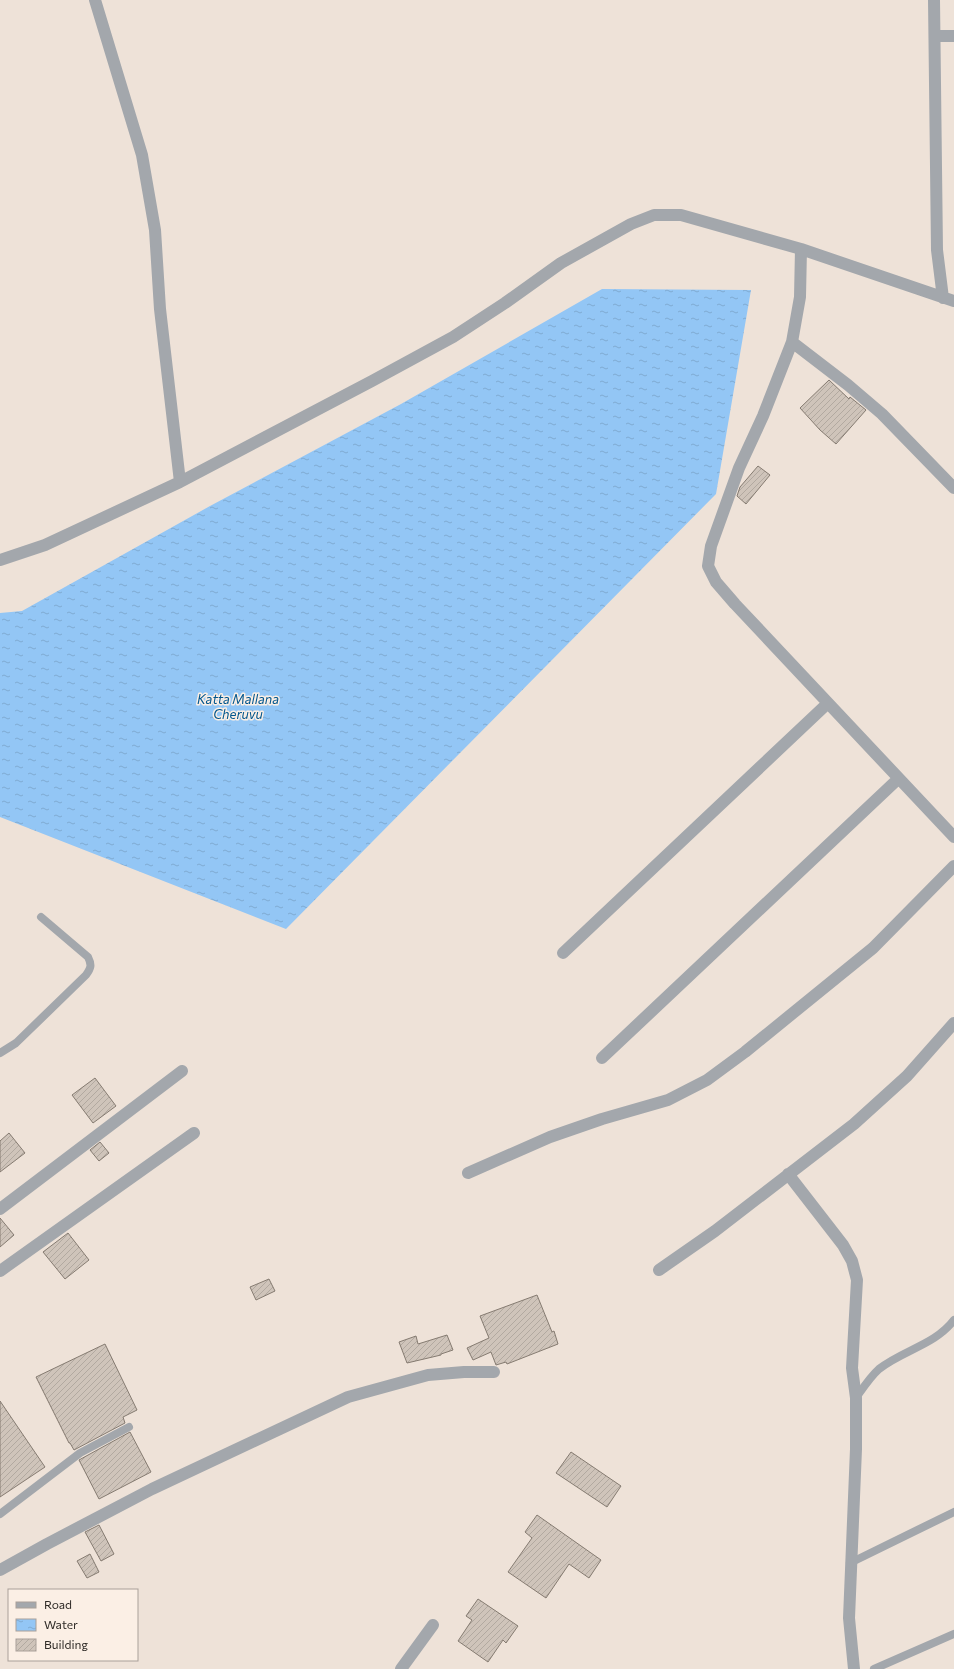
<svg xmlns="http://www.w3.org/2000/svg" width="954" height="1669" font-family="Commissioner,sans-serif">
<defs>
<pattern id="water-ripples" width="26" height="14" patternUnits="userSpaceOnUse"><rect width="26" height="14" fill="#93c6f5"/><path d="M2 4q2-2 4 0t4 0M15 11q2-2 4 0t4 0" fill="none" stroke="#7faad2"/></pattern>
<pattern id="building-hatch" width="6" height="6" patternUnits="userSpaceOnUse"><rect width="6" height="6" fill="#cfc4ba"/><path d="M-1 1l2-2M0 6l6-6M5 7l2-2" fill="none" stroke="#b2a9a0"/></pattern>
</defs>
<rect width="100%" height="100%" fill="#eee2d8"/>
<path fill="url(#water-ripples)" d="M602,289L751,290L716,494L286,929L0,817V613L22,611L210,506L401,404Z"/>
<path fill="url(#building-hatch)" stroke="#857b71" d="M829,380L849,399L850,397L866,410L836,444L820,430L800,408Z
M758,466L770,475L746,504L737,496L740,487Z
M95,1078L116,1106L93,1123L72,1095Z
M9,1133L25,1153L0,1172V1141Z
M100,1142L109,1153L99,1161L90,1150Z
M0,1218L14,1235L0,1247Z
M68,1233L89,1260L65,1279L43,1252Z
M269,1279L275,1291L256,1300L250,1287Z
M537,1295L552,1332L554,1331L558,1344L507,1364L506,1362L496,1365L491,1352L473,1360L467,1348L489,1338L480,1316Z
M447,1335L453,1350L441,1354V1355L407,1363L399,1342L416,1336L418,1344Z
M105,1344L137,1410L123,1417L125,1423L74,1450L70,1443H69L36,1377Z
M0,1401L45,1467L0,1497Z
M130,1432L151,1472L99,1499L79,1460Z
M571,1452L621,1486L607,1507L556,1473Z
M537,1515L601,1560L589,1578L569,1564L546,1598L508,1572L532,1538L525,1532Z
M99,1525L114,1554L101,1561L85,1532Z
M90,1554L99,1572L87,1578L77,1561Z
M478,1599L518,1626L506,1643L503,1640L488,1662L458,1641L472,1620L466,1616Z"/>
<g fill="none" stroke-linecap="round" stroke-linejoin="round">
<path stroke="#a3a7ac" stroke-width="8" d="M0,1053L16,1043L86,975C91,968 92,965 88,957L41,917
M856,1398C863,1388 870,1377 879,1369C903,1350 935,1345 954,1320
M0,1514L80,1453L129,1427
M850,1563L954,1512
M874,1669L954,1634"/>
<path stroke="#a3a7ac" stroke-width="12" d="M95,0L142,155L155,230L160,309L180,482
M934,0L937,250L943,298
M935,36H954
M801,249L800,297L792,342L763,416L739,468L711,546L708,566L716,582L735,604L954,837
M792,342L848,385L882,414L954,488
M0,560L45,545L180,482L372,381L453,337L505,303L561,263L631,224L654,215H681L801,249L954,301
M563,953L828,703
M602,1058L898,779
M468,1173L550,1137L602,1119L668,1100L707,1080L745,1052L873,948L954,866
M788,1174L843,1245L852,1261L857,1280L852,1368L856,1398V1449L849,1618L854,1669
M0,1209L182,1071
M659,1270L715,1231L854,1124L907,1076L954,1023
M0,1271L194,1133
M0,1570L47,1544L152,1489L348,1397L428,1375L464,1372H494
M401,1669L433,1625"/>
</g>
<g text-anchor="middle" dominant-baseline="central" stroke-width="3" stroke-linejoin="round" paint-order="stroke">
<g font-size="13" font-style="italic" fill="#00558d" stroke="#fbefe5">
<text x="238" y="699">Katta Mallana<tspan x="238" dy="15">Cheruvu</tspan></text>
</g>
</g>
<rect x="8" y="1589" width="130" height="72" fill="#fbefe5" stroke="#a9a099"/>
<rect x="16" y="1602" width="20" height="6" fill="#a3a7ac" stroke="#a9a099"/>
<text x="44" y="1609" font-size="12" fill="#2e2a26">Road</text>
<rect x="16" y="1619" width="20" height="12" fill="url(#water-ripples)" stroke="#a9a099"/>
<text x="44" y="1629" font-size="12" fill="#2e2a26">Water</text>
<rect x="16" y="1639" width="20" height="12" fill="url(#building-hatch)" stroke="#a9a099"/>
<text x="44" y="1649" font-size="12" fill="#2e2a26">Building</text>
</svg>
